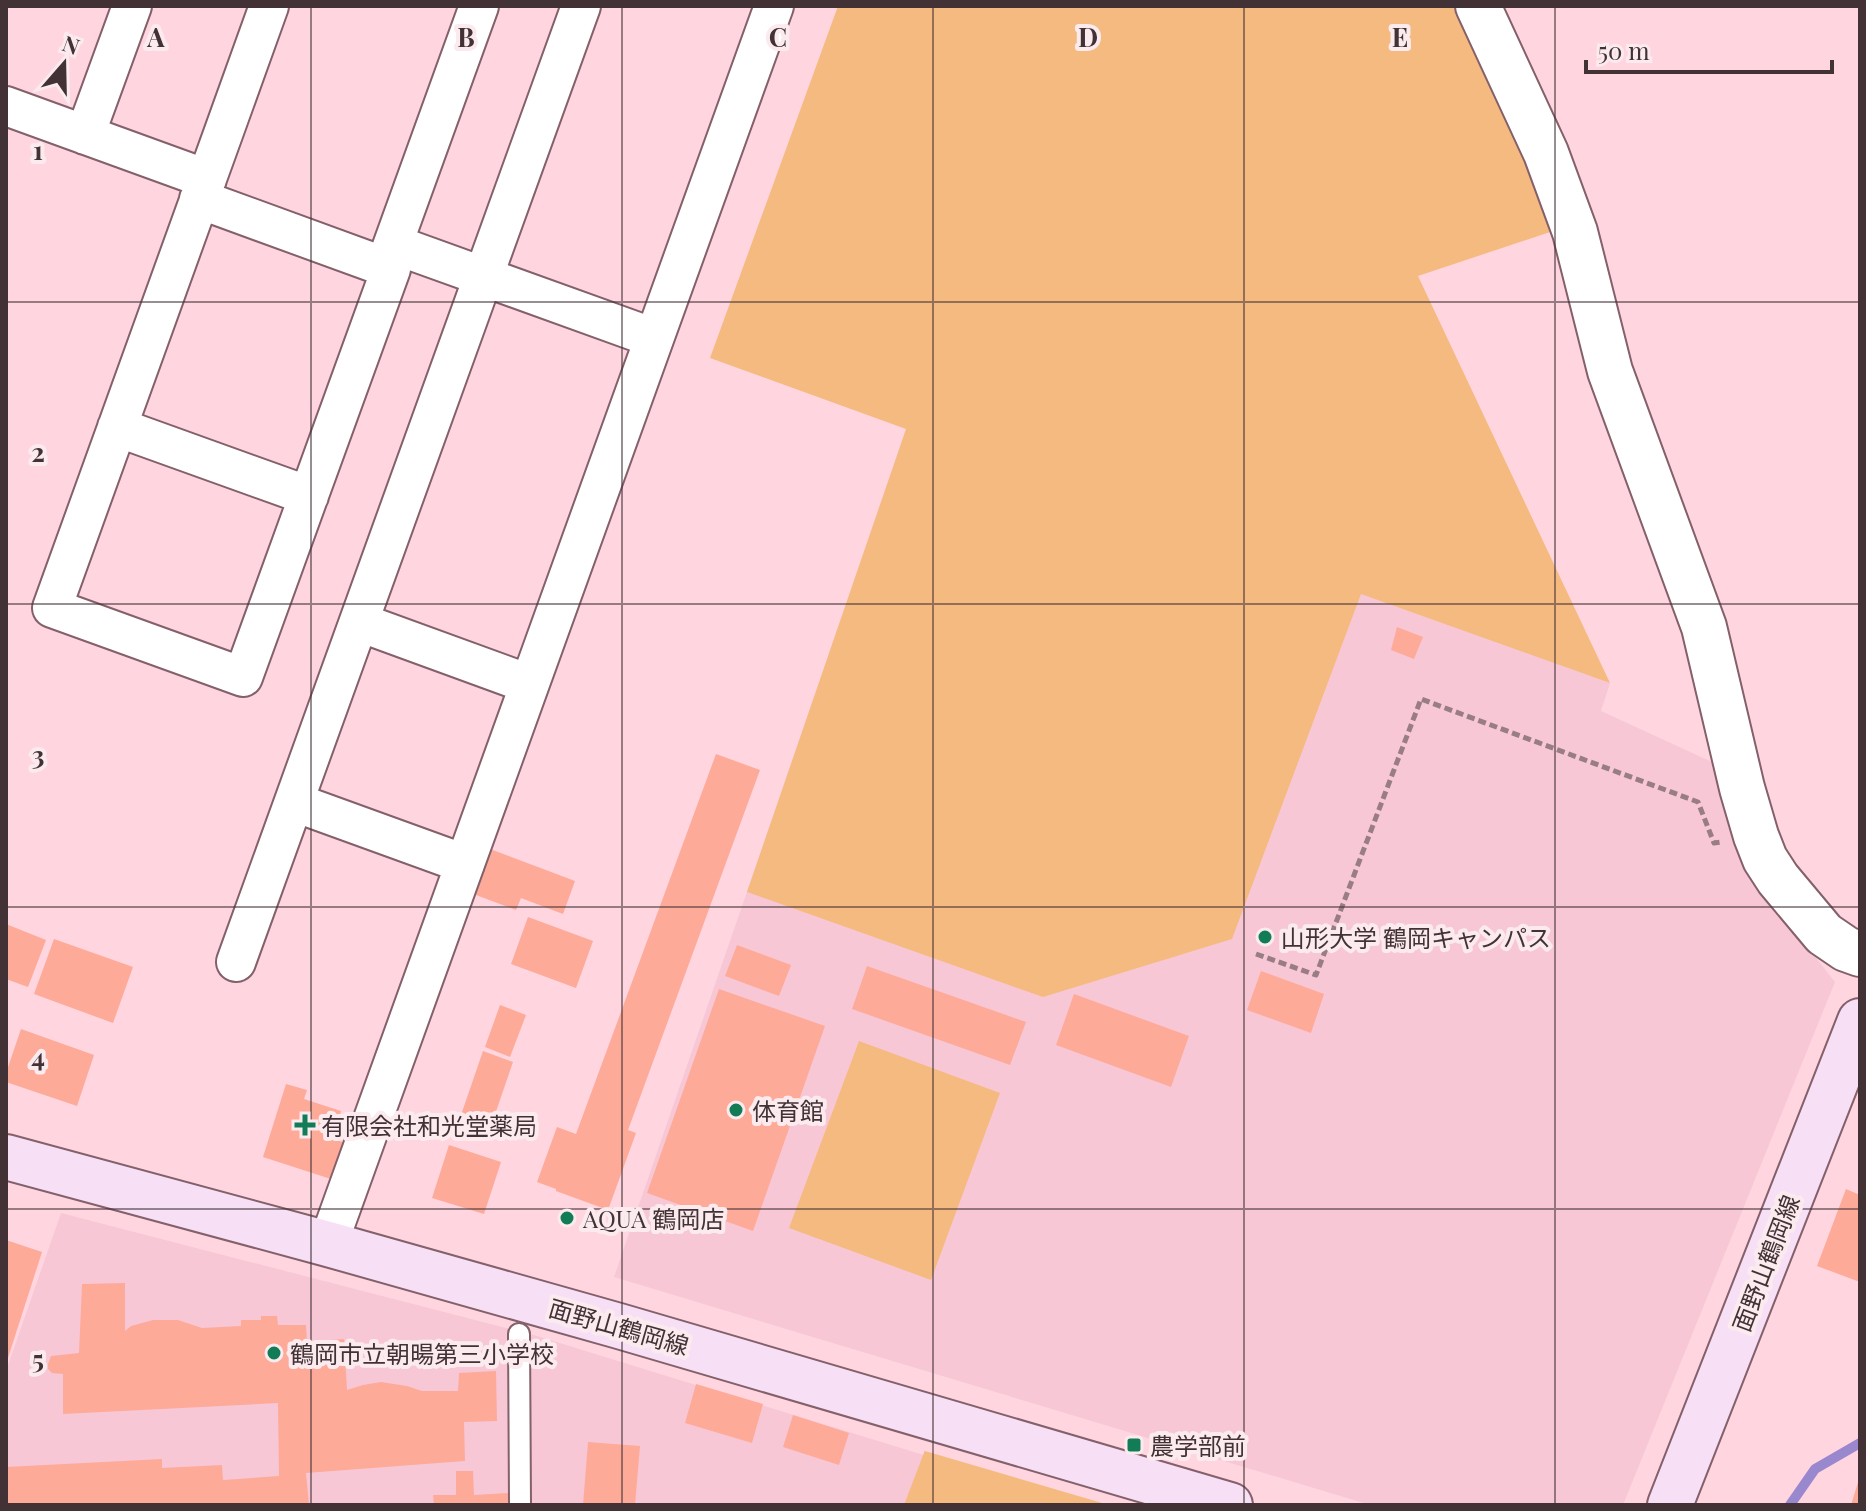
<svg xmlns="http://www.w3.org/2000/svg" width="1866" height="1511" font-family="'Playfair Display','Noto Sans JP',serif">
<rect width="100%" height="100%" fill="#ffd5e0"/>
<path fill="#f8c7d5" d="M907,428L1610,683L1601,711L1723,767L1752,876L1835,982L1623,1505H1370L614,1277Z
M61,1213L537,1336L1086,1505H6V1371Z"/>
<path fill="#f5ba7f" d="M838,6H1460L1559,229L1418,276L1610,683L1361,594L1232,939L1043,997L747,892L906,429L710,358Z
M859,1041L1000,1093L931,1280L789,1228Z
M925,1450V1451L1109,1505H904Z"/>
<g fill="none" stroke-linecap="round" stroke-linejoin="round">
<path stroke="#9a88ce" stroke-width="10" d="M1790,1505L1815,1469L1860,1443"/>
</g>
<path fill="#feaa98" d="M1397,627L1423,637L1414,659L1391,650Z
M716,754L760,770L628,1130L636,1133L608,1210L556,1191V1189L537,1182L557,1127L576,1134Z
M485,847L575,881L563,914L521,898L516,910L468,892Z
M528,917L593,941L576,988L511,964Z
M6,924L46,940L28,987L6,979Z
M54,939L133,967L113,1023L34,994Z
M737,945L791,965L779,996L725,976Z
M867,966L1026,1022L1010,1065L852,1009Z
M1261,971L1324,994L1311,1033L1247,1010Z
M719,989L825,1026L753,1231L647,1193Z
M1074,994L1189,1036L1171,1087L1056,1045Z
M500,1005L526,1015L510,1057L485,1047Z
M21,1029L94,1055L77,1106L6,1082V1073Z
M483,1051L513,1062L491,1126L461,1115Z
M286,1084L307,1090L304,1099L341,1111L333,1139L349,1144L337,1181L263,1157Z
M449,1145L501,1162L484,1214L432,1198Z
M1846,1189L1860,1195V1282L1817,1266Z
M6,1240L42,1252L7,1361H6Z
M125,1283V1331L131,1326L153,1320H178L202,1328L241,1326V1320H261V1316H277L278,1325H306L307,1342L344,1339L347,1390L363,1385L381,1382L407,1386L422,1391H458L459,1373L496,1371L497,1421L464,1422L465,1461L306,1473L309,1505H6V1467L162,1459V1468L222,1465L223,1480L279,1476L278,1403L63,1414V1374L52,1373L48,1369V1364L51,1356L79,1353L82,1284Z
M696,1384L763,1404L752,1443L685,1423Z
M793,1415L849,1433L839,1465L783,1447Z
M588,1442L640,1446L635,1505H583Z
M456,1471H473L474,1495L508,1493V1505H434L433,1495H456Z
M1859,1479L1860,1505H1851Z"/>
<g fill="none" stroke-linecap="round" stroke-linejoin="round">
<defs>
<path id="service" d="M519,1334L520,1505"/>
<path id="minor" d="M6,106L207,179
M85,135L132,6
M199,199L391,269L243,677L52,608C124,408 197,207 269,6
M393,244L654,338
M385,266L479,6
M117,427L309,496
M359,622L529,684
M294,802L465,864
M236,962L581,6
M328,1244L774,6"/>
<path id="tertiary" d="M1478,6L1546,153L1575,232L1610,371L1704,627L1742,788L1756,836L1765,859L1778,879L1824,934L1846,949L1860,954"/>
<path id="secondary" d="M6,1157L328,1244L619,1326L1230,1505
M1670,1505L1860,1021"/>
</defs>
<use href="#service" stroke="#83606a" stroke-width="24"/>
<use href="#minor" stroke="#83606a" stroke-width="42"/>
<use href="#tertiary" stroke="#83606a" stroke-width="48"/>
<use href="#secondary" stroke="#83606a" stroke-width="48"/>
<path stroke="#997d84" stroke-width="5" stroke-dasharray="8 4" stroke-linecap="butt" d="M1256,954L1316,975L1421,699L1698,802L1714,843L1721,842"/>
<use href="#service" stroke="#fff" stroke-width="20"/>
<use href="#minor" stroke="#fff" stroke-width="38"/>
<use href="#tertiary" stroke="#fff" stroke-width="44"/>
<use href="#secondary" stroke="#f7dff6" stroke-width="44"/>
</g>
<path fill="none" stroke="#423236" stroke-width="2" stroke-opacity="0.55" d="M311,6V1505M622,6V1505M933,6V1505M1244,6V1505M1555,6V1505M6,302H1860M6,604H1860M6,907H1860M6,1209H1860"/>
<g fill="#127c56" stroke="#fbeaee" stroke-width="3">
<circle cx="1265" cy="937" r="8"/>
<circle cx="736" cy="1110" r="8"/>
<path d="M301 1113h8v8h8v8h-8v8h-8v-8h-8v-8h8z"/>
<circle cx="567" cy="1218" r="8"/>
<circle cx="274" cy="1353" r="8"/>
<rect x="1126" y="1437" width="16" height="16" rx="4"/>
</g>
<g text-anchor="middle" dominant-baseline="central" stroke-width="8" stroke-linejoin="round" paint-order="stroke">
<g font-size="24" fill="#423236" stroke="#fbeaee" text-anchor="start">
<text x="1281" y="937">山形大学 鶴岡キャンパス</text>
<text x="752" y="1110">体育館</text>
<text x="321" y="1125">有限会社和光堂薬局</text>
<text x="583" y="1218">AQUA 鶴岡店</text>
<text x="290" y="1353">鶴岡市立朝暘第三小学校</text>
<text x="1150" y="1445">農学部前</text>
</g>
<g font-size="24" fill="#423236" stroke="#fbeaee">
<text transform="translate(1765 1263) rotate(-69)">面野山鶴岡線</text>
<text transform="translate(619 1326) rotate(16)">面野山鶴岡線</text>
</g>
</g>
<g font-size="26" text-anchor="middle" font-weight="bold" fill="#423236" stroke="#fbeaee" stroke-width="8" stroke-linejoin="round" paint-order="stroke">
<text x="156" y="47">A</text>
<text x="466" y="47">B</text>
<text x="778" y="47">C</text>
<text x="1088" y="47">D</text>
<text x="1400" y="47">E</text>
<text x="38" y="160">1</text>
<text x="38" y="462">2</text>
<text x="38" y="765">3</text>
<text x="38" y="1067">4</text>
<text x="38" y="1369">5</text>
</g>
<rect width="1866" height="1511" fill="none" stroke="#423236" stroke-width="16"/>
<g transform="translate(64 64) rotate(20)" stroke="#fbeaee" stroke-width="6" paint-order="stroke">
<path d="M0-6L14 30L0 20L-14 30Z" fill="#423236"/>
<text y="-12" font-size="22" font-weight="bold" text-anchor="middle" fill="#423236">N</text>
</g>
<path d="M1586 60v12h246v-12" fill="none" stroke="#423236" stroke-width="4"/>
<text x="1598" y="60" font-size="24" fill="#423236" stroke="#fbeaee" stroke-width="6" paint-order="stroke">50 m</text>
</svg>
